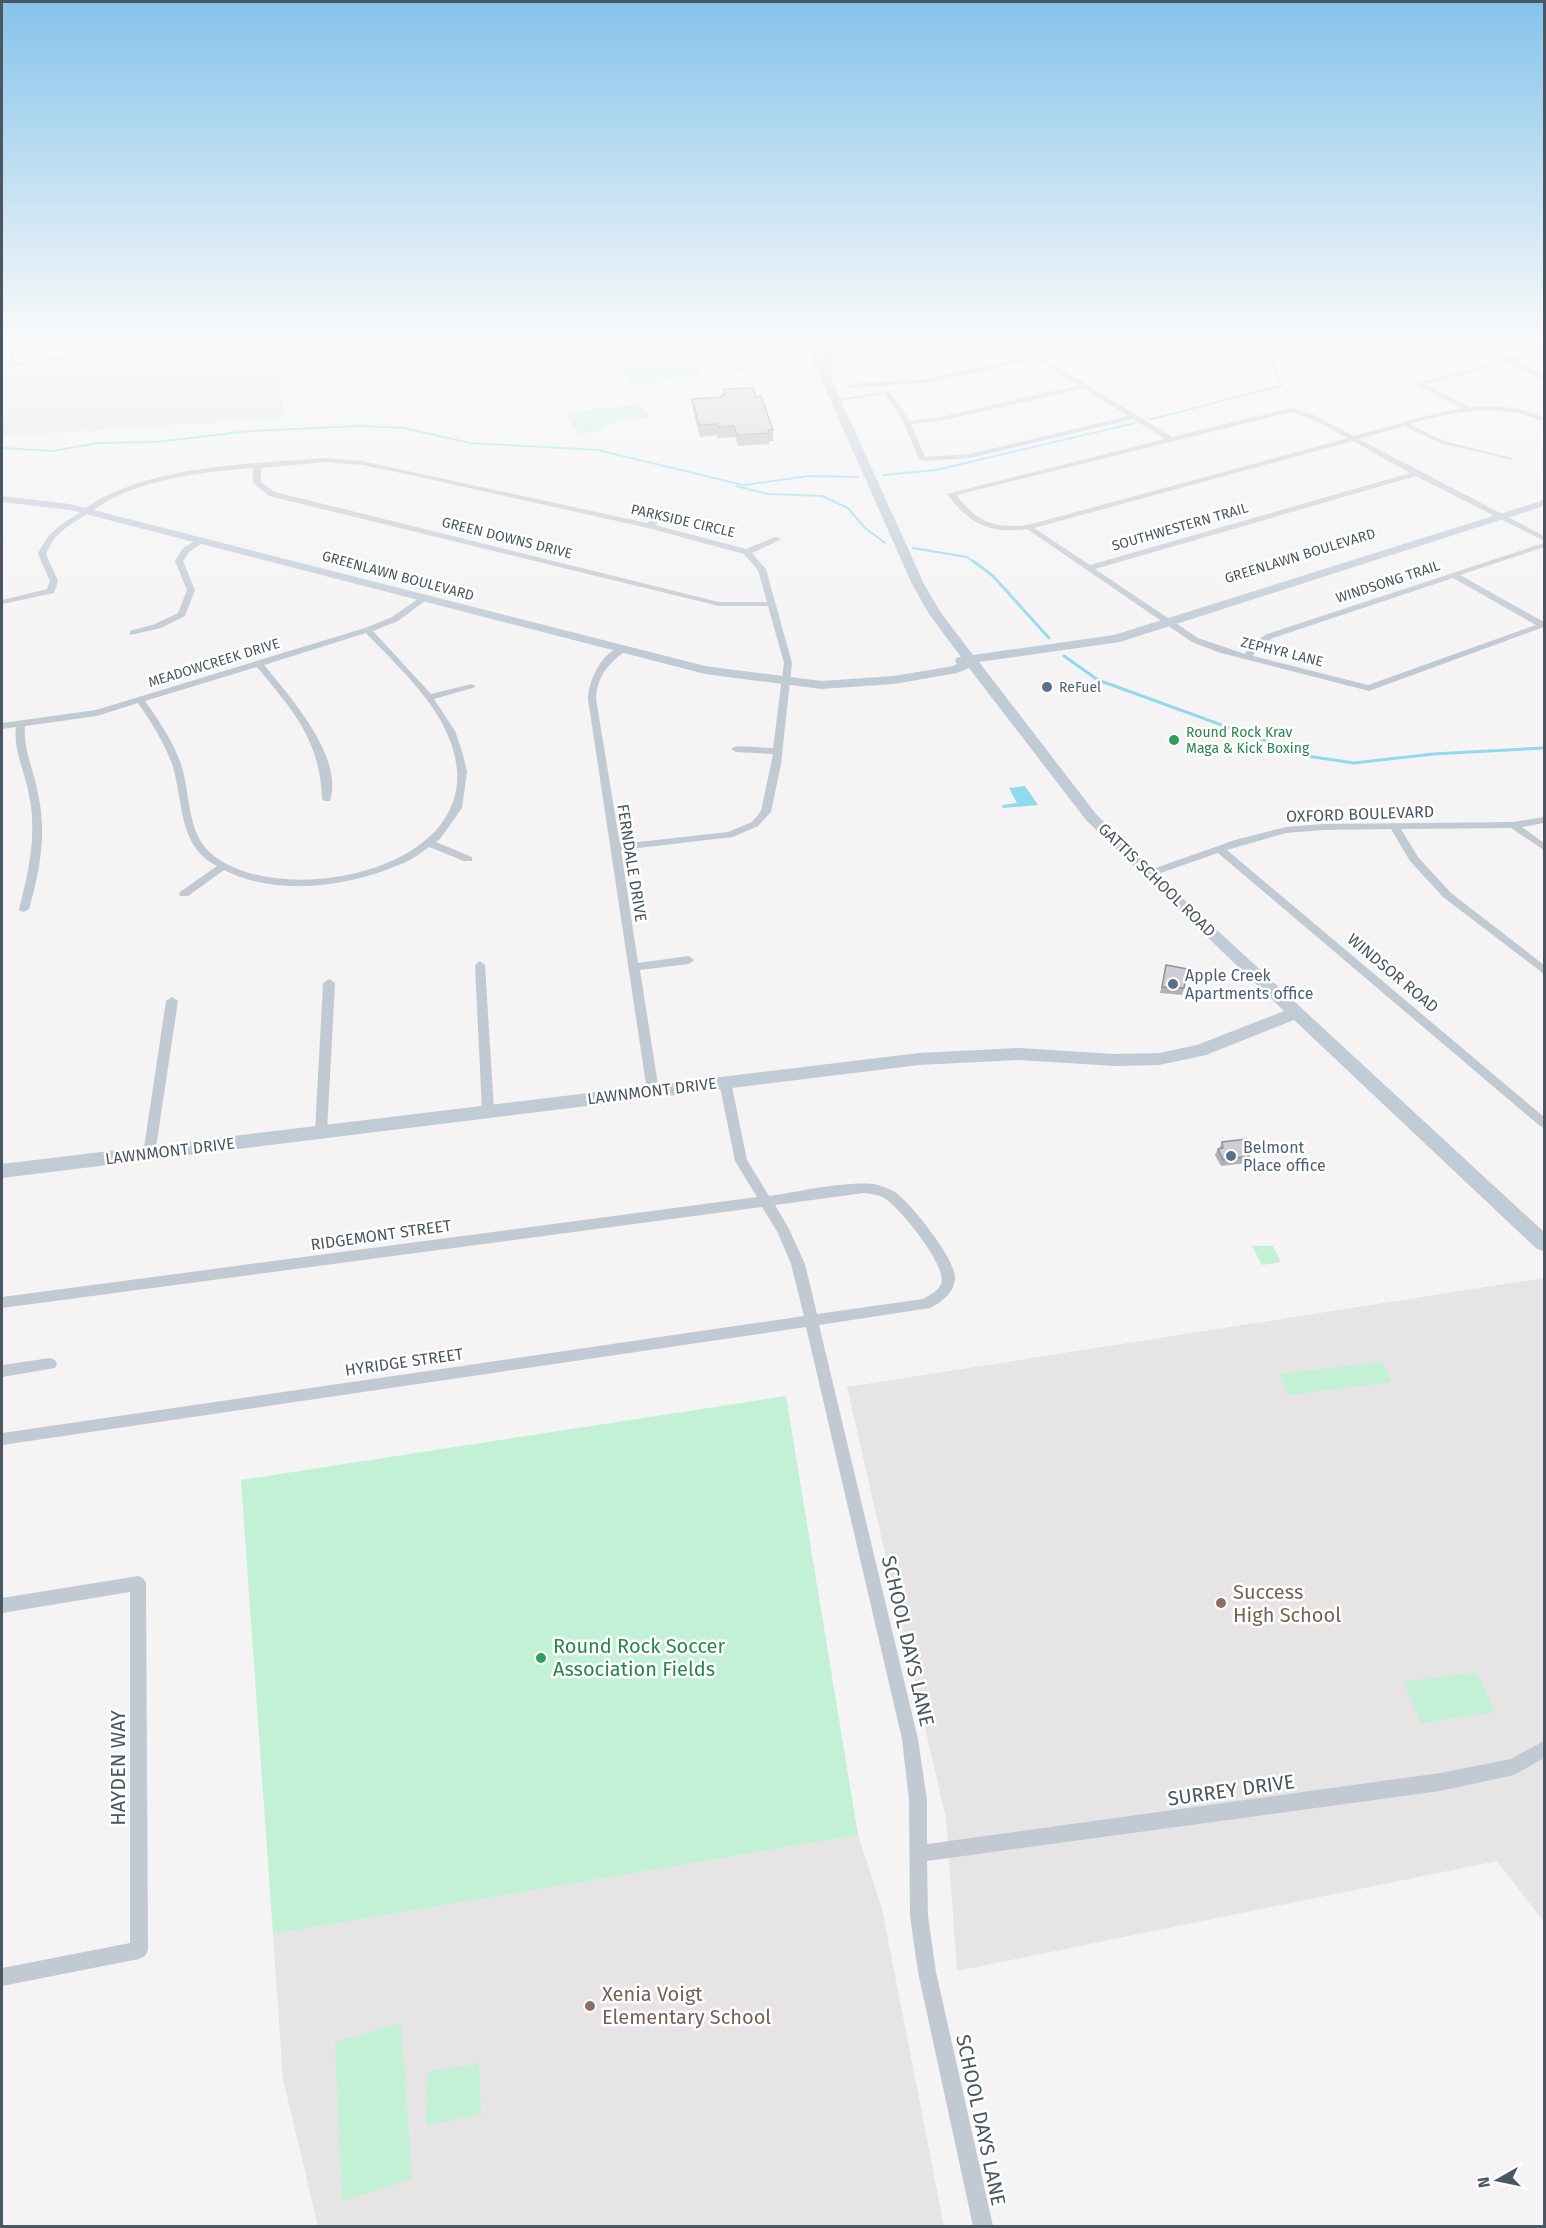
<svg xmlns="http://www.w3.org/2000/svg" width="1546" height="2228" font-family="'Fira Sans',sans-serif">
<rect width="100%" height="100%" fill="#f5f3f3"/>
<path fill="#e6e4e5" d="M195,341H275L284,418L2,436V370L155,351Z
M1544,1278V1922L1497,1861L957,1971L946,1819L847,1387Z
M858,1835L882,1909L944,2226H318L283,2079L273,1934Z"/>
<path fill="#c3f1d5" d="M609,341H681L702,376L630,384Z
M701,341H774L792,366L721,374Z
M635,405H639L652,417C641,419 619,419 609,425C599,432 592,434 578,433L567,416L582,411Z
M1252,1246H1273L1281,1262L1262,1265Z
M1382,1362L1392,1382L1288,1395L1279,1374Z
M786,1396L858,1835L273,1934L241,1480Z
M1476,1672L1495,1712L1421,1723L1404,1682Z
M401,2023L412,2179L342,2201L335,2042Z
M479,2063L481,2114L426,2126L428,2072Z"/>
<path fill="#90daee" d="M1025,786L1038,805L1003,808L1002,805L1017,803L1009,788Z"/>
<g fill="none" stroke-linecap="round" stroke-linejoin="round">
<path stroke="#90daee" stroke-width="2" d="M1151,419L1281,386L1272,360L1286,341
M2,448L52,451L99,443L157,442L249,431L360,426L404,428L470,443L598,450L743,485L809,476L858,477
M883,475L936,470L1135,423
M736,486L768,494L822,496L848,508L865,528L885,543
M913,548L967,557L975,563"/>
<path stroke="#90daee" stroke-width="3" d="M973,561L993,576L1049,638
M1064,656L1098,680L1307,756L1354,763L1433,754L1544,748"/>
<path fill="#c1cad2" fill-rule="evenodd" d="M9,341H15V362L140,347L171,341H182L140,351L2,367V363L9,362Z
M1009,341H1016L1039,355L1106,341H1117L1043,358L1172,437L1291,408L1312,414L1354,436L1422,417L1462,408L1415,384L1504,360L1424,341H1437L1472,347L1510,358L1544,349V353L1516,360L1544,375V380L1510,362L1424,384L1469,407L1496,406L1520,409L1544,417V421C1535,419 1527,415 1517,413C1481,406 1445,414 1410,424L1444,441L1512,458V460L1440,443L1404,426L1359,439L1544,536V541L1416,476L1095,569L1198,638L1245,654L1250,645L1267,634L1544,543V547L1460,575L1544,622V627L1369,691L1221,653L1192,642L1027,529C989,534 970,524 947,494L1165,439L1133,419L970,458L923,461L919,459L900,415L884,394L836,402L833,400L888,391L900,405L909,421L941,417L1079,385L1037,359L925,383L849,388L846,386L849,384L925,379L1032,356ZM1084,388L1128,416L970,454L925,457L911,424L941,421ZM1291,412L1318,422L1348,438L1028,525C994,529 977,522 956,495ZM1353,441L1410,473L1090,565L1034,528ZM1453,578L1536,625L1368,685L1253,656L1257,648L1273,638Z
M325,458L362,461L647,523L664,511L668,513L655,525L746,549L775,537L782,539L752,553L766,569L792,663L781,764L771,812L758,826L733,837L621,850L638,963L689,956L694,960L689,964L640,970L659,1091L657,1094L653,1095L647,1091L588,699C588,682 603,647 624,648V652C607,665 597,677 596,699L620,844L728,832L752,822L761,811L773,754L736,752L731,749L736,746L773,748L784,663L768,606H719L269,496L253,483V468C206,472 159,477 115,497C104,502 94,510 84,516C65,528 55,533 46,554L58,581L54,593L2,604V600L47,589L50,581L38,554C48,532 59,526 79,513C89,506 99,498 110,494C177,464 253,464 325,458ZM325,462L362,465L420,477L648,528L744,554L758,570L767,602H719L275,492L261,482V468Z
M198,539L205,541L189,552L183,561L195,590L185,616L161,628L130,635V631L155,624L178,613L187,590L175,561L183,548Z
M422,596L429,598L398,621L373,631L431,694L472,684L476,687L434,699L455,731L462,751L467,772L462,808L440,839L436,842L472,857V861H464L429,847C422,852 414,858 406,862C352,886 279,898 224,870L188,896H180L179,894L180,892L217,866C177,846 184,800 172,764C164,742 151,722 138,703L97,716L25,726C23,750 34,770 38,794C47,833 40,871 29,909L24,912L20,911L19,909C29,871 37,833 29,795C25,771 13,751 16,727L2,729V723L96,710L365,628L392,617ZM366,633C402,671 453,715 457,771C464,874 280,907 214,856C186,835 191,794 181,764C173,741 159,721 145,701L257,667C293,711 320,739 322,799L324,801H330C344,756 290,697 264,665Z
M1544,817V823L1522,827L1544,843V850L1511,828L1401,829L1418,857L1451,893L1544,965V974L1443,897L1410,861L1391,829L1324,830L1286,833L1227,850L1544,1117V1128L1540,1126L1218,853L1152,876L1148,877L1143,874L1144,872L1235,840L1286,827L1324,824L1513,822Z
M480,961L485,965L494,1111L488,1115L482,1111L475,965Z
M329,979L335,983L327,1132L325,1135H317L315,1132L323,983Z
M172,997L178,1001L155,1154L153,1157H145L143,1154L166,1001Z
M725,1078L731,1082L747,1160L769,1196C796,1192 855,1179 878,1185C884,1187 890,1189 895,1192C911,1203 956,1260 955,1278C954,1293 942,1302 930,1308L819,1325L918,1739L927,1800V1844L1440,1773L1511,1759L1544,1741V1758L1514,1775L1440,1791L927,1861L928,1916L936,1972L993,2226H973L918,1972L910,1916L909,1800L902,1739L806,1327L2,1445V1433L804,1316L791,1264L777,1231L762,1207L2,1308V1297L757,1197L735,1161L719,1082ZM864,1193C872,1194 880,1195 886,1199C901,1210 948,1266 941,1284C938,1291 930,1295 923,1299L817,1314L805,1264L789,1229L775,1205Z
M50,1358L55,1360L57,1364L55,1368L2,1377V1365Z
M138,1576L143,1578L146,1583L148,1950L145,1956L139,1959L2,1986V1968L130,1943V1592L2,1613V1598Z"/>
<path fill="#c1cbd6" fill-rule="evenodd" d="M804,341H814L822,360L821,341H831L833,374L830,376L924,584L941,613L973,655L1114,635L1544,500V506L1120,642L979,662L1096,814L1153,871L1544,1232V1251L1537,1249L1294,1020L1206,1055L1159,1065L1115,1066L1019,1060L919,1065L2,1178V1164L919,1053L1019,1048L1115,1054L1159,1053L1197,1045L1284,1011L1086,820L969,668L957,673L894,684L821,689L705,674L70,510L2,502V496L70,504L705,666L821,681L894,676L953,666L957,664L955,661L956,658L961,657L929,614L912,584Z"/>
</g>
<path fill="#b0b2b7" d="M724,389L756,397L773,430V441H769V444L738,446L735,437L718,438L717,435L700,437L693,410L692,399L722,397V395H724Z
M1166,965L1184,988L1182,995L1160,993Z
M1222,1142L1252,1149L1250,1155L1249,1156L1247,1163L1221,1166L1215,1155L1218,1149H1219Z"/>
<path fill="#cdcfd5" stroke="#909195" stroke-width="1.5" d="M753,388L756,397L761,396L773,430H768L769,433L737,435L734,426L718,427L717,424L699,425L692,399L722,397V395H725L724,389Z
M1166,965L1188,969L1184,988L1162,987Z
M1247,1139L1252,1149L1245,1150L1249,1156L1223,1160L1218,1149L1223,1148L1222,1142Z"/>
<linearGradient id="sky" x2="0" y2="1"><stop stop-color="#85c3ea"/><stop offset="0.52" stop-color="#fafafa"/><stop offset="1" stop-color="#fafafa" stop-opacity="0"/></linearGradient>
<rect width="1546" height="653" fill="url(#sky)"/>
<g fill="#5c6f8a" stroke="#fff" stroke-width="2">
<circle cx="1047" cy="687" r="6"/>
<circle cx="1173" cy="984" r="6"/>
<circle cx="1231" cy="1156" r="6"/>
</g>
<g fill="#2e9e5b" stroke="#fff" stroke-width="2">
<circle cx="1174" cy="740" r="6"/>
<circle cx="541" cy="1658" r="6"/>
</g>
<g fill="#8d6e63" stroke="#fff" stroke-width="2">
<circle cx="1221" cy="1603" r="6"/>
<circle cx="590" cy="2006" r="6"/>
</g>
<g text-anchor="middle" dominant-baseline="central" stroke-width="5" stroke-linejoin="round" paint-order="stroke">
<g font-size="14" fill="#4a5661" stroke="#fff">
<text transform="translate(683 521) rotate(13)">PARKSIDE CIRCLE</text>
<text transform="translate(1180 527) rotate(-16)">SOUTHWESTERN TRAIL</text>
<text transform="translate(507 538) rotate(14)">GREEN DOWNS DRIVE</text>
<text transform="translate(1300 556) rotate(-17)">GREENLAWN BOULEVARD</text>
<text transform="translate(398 576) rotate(15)">GREENLAWN BOULEVARD</text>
<text transform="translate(1388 582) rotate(-18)">WINDSONG TRAIL</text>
<text transform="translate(1282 652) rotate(14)">ZEPHYR LANE</text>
<text transform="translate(214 663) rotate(-17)">MEADOWCREEK DRIVE</text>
</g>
<g font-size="14" fill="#4e5e75" stroke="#fff" text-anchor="start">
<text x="1059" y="687">ReFuel</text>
</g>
<g font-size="14" fill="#27864d" stroke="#fff" text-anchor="start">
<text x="1186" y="732">Round Rock Krav<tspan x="1186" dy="16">Maga &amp; Kick Boxing</tspan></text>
</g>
<g font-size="16" fill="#4a5661" stroke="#fff">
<text transform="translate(1360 814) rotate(-2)">OXFORD BOULEVARD</text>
<text transform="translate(632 863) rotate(81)">FERNDALE DRIVE</text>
<text transform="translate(1157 880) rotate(44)">GATTIS SCHOOL ROAD</text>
<text transform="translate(1393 973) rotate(40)">WINDSOR ROAD</text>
<text transform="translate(652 1091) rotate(-7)">LAWNMONT DRIVE</text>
<text transform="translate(170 1151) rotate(-7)">LAWNMONT DRIVE</text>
<text transform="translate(381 1235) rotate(-8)">RIDGEMONT STREET</text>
<text transform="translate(404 1362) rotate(-8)">HYRIDGE STREET</text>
</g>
<g font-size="16" fill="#4e5e75" stroke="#fff" text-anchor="start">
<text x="1185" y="975">Apple Creek<tspan x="1185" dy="18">Apartments office</tspan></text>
<text x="1243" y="1147">Belmont<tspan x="1243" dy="18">Place office</tspan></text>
</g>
<g font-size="20" fill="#785e54" stroke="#fff" text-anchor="start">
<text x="1233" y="1592">Success<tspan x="1233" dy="23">High School</tspan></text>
<text x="602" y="1994">Xenia Voigt<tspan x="602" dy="23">Elementary School</tspan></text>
</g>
<g font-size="20" fill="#4a5661" stroke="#fff">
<text transform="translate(908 1641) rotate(77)">SCHOOL DAYS LANE</text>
<text transform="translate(118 1768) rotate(-90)">HAYDEN WAY</text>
<text transform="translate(1231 1790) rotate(-8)">SURREY DRIVE</text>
<text transform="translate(981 2120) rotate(78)">SCHOOL DAYS LANE</text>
</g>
<g font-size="20" fill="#27864d" stroke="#fff" text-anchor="start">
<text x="553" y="1646">Round Rock Soccer<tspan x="553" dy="23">Association Fields</tspan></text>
</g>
</g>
<rect width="1546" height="2228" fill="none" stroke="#4a5661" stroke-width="6"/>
<g transform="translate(1498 2180) rotate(261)" stroke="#ffffff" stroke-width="4.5" paint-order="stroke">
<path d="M0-4.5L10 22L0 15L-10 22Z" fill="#4a5661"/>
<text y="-9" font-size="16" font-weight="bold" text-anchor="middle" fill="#4a5661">N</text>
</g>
</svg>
